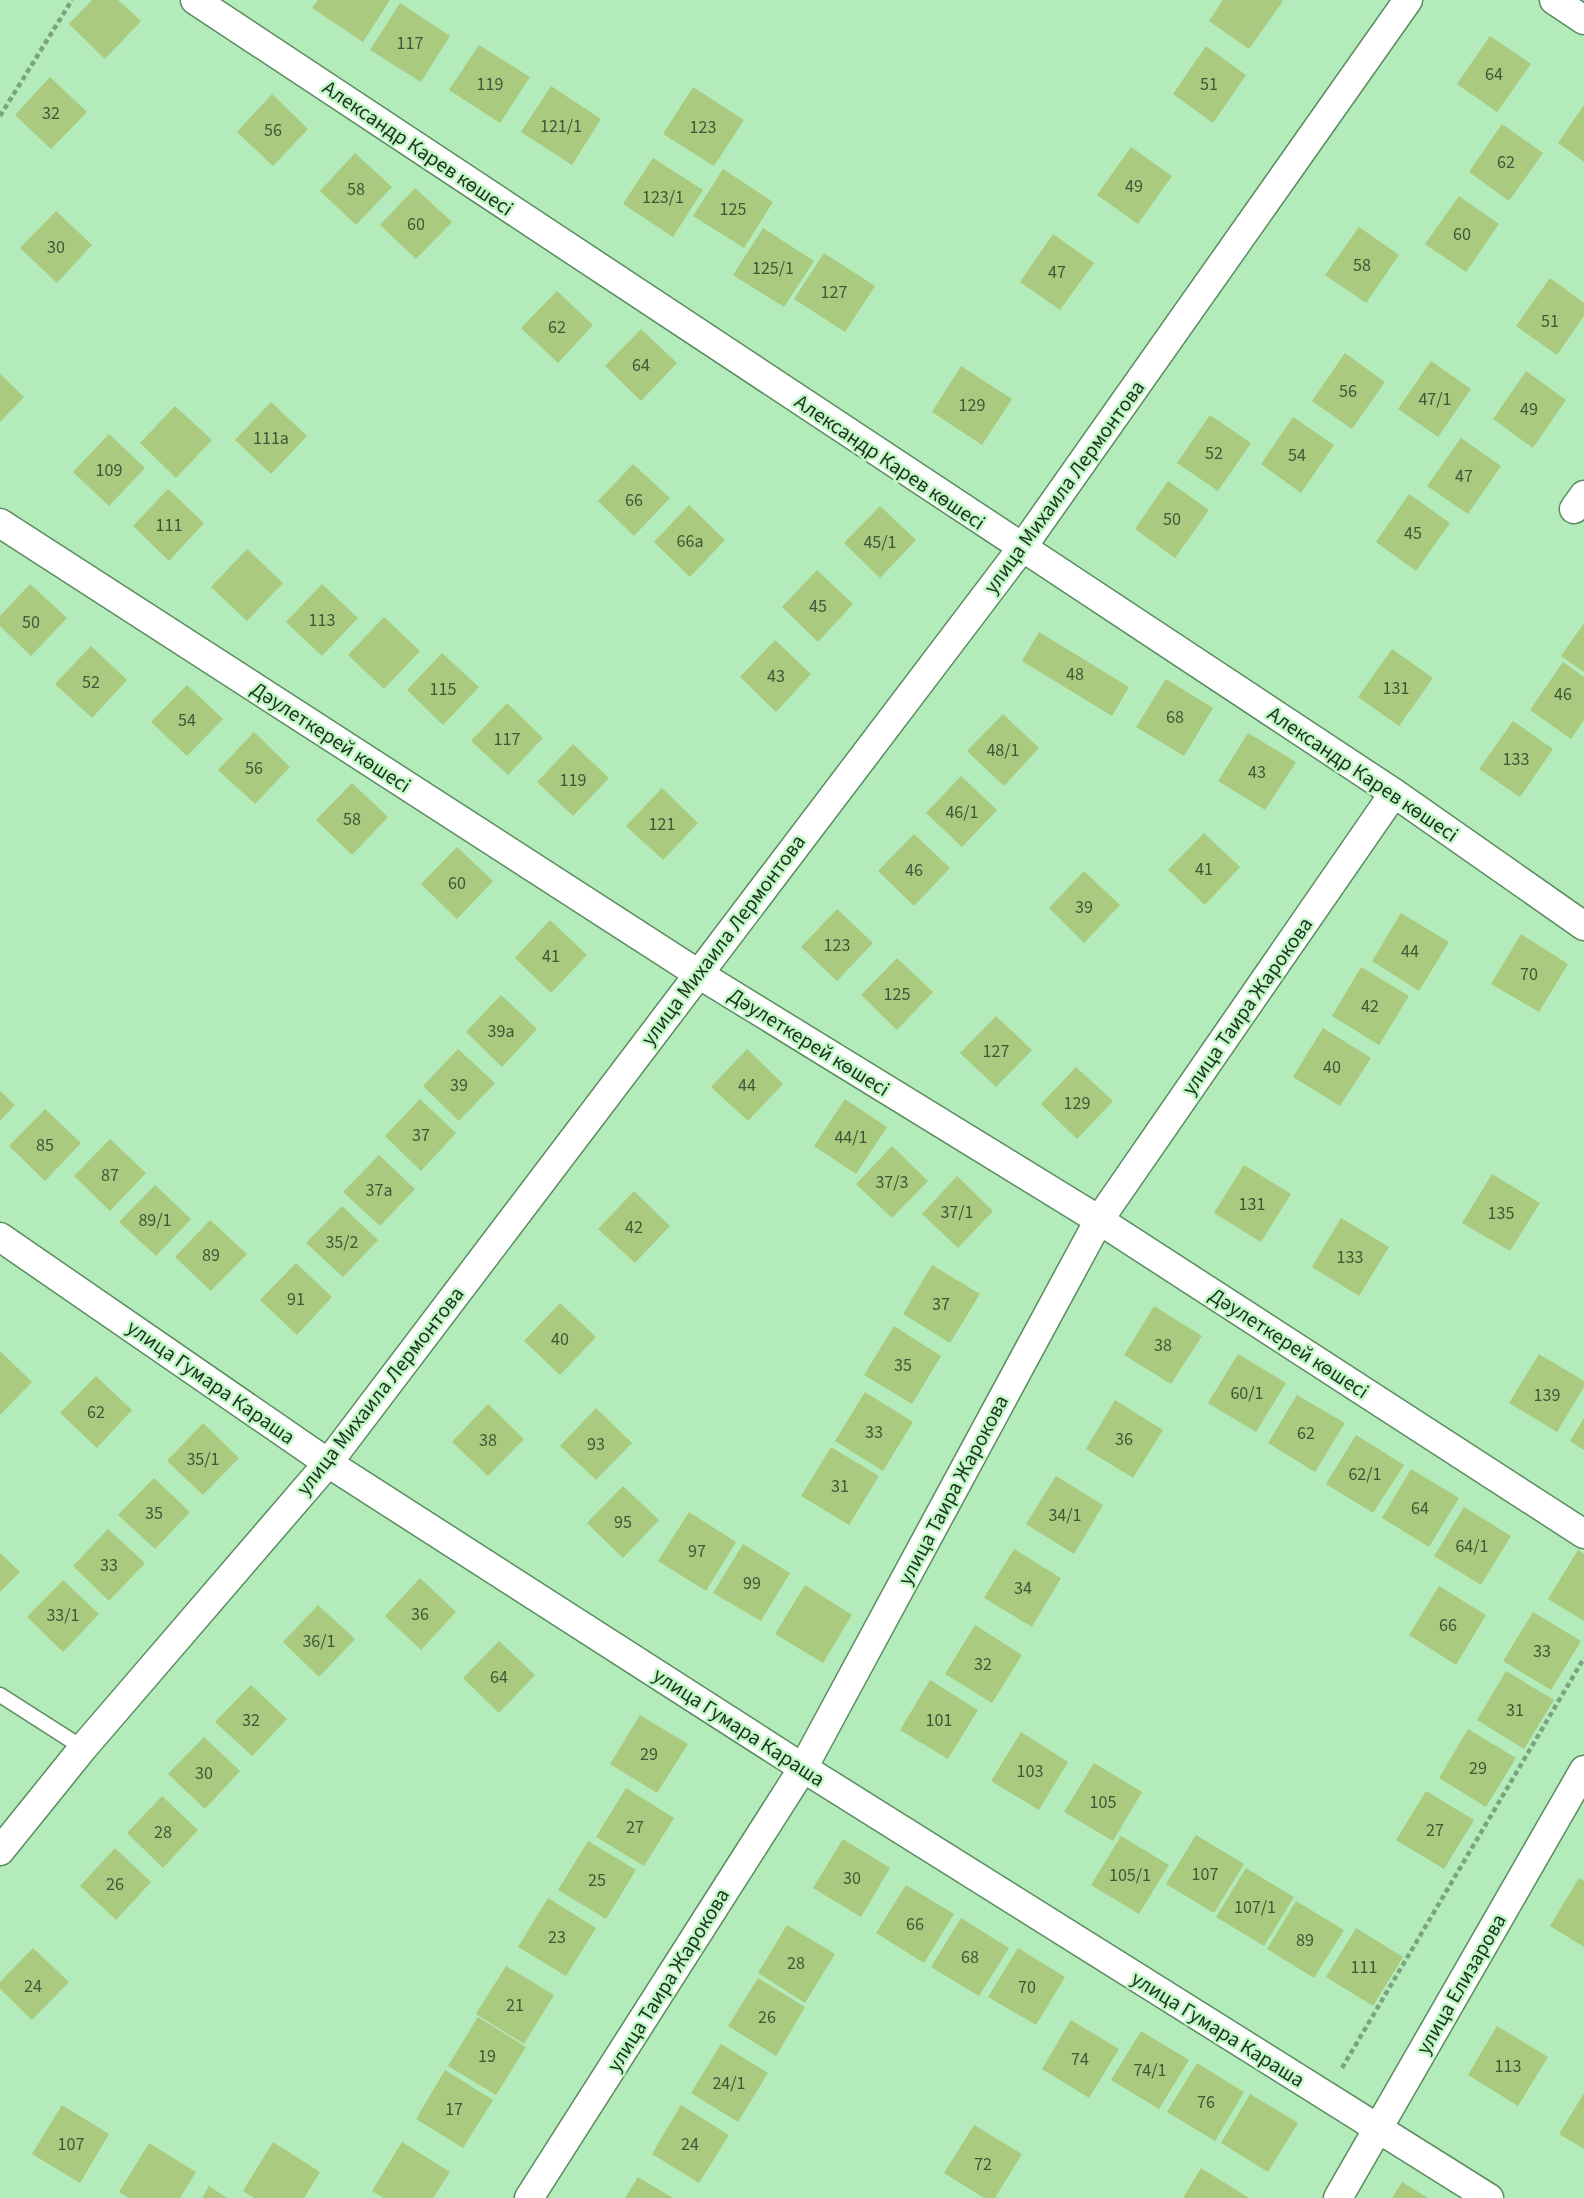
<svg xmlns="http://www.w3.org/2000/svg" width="1584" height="2198" font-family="'Source Sans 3',sans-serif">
<rect width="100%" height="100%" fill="#b4ebba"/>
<path fill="#aaca80" d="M92,0H118L141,21L105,59L69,24Z
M318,0H390L363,42L312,8Z
M1223,0H1281L1283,1L1249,49L1209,21Z
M400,3L450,36L421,82L370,50Z
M1490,36L1531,64L1497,112L1457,84Z
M479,45L530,77L500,123L449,90Z
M1206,46L1246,75L1213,123L1173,94Z
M50,77L87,112L51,149L15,115Z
M551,86L601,119L572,165L521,132Z
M693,87L744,120L714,166L663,134Z
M272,94L308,129L273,166L237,132Z
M1584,105V162L1558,143Z
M1502,124L1543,153L1509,201L1469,172Z
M1131,147L1172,176L1138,224L1097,195Z
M355,153L392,187L356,225L320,191Z
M653,158L703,190L673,237L623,204Z
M723,169L773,202L744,248L693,216Z
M415,188L452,222L416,259L380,225Z
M1459,196L1499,224L1466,272L1425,244Z
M56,211L92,245L57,283L20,248Z
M1359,227L1399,255L1366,303L1325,275Z
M763,228L814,261L784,307L733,275Z
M1053,234L1094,263L1060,310L1020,282Z
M824,253L875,286L845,332L794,299Z
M1550,278L1584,303V316L1557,355L1516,326Z
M557,291L593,325L558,363L521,328Z
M641,329L677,363L641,401L605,366Z
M1345,353L1385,382L1352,429L1312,401Z
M1431,361L1471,389L1438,437L1398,409Z
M961,366L1012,399L982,445L932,412Z
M1526,371L1566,400L1533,448L1493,419Z
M0,374L24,397L0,422Z
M271,402L307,436L271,474L235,440Z
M175,406L212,440L176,478L140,443Z
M1210,415L1251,443L1218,491L1177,463Z
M1293,417L1334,445L1301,493L1261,464Z
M109,434L145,468L109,506L73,472Z
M1461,438L1501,466L1468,514L1427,486Z
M633,464L670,498L634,536L598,501Z
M1168,481L1209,510L1175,558L1135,529Z
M168,489L204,523L169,561L133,526Z
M1409,494L1450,523L1416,571L1376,542Z
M689,505L725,540L690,577L654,542Z
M880,506L916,540L880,578L844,543Z
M247,549L283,583L247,621L211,587Z
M817,570L853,604L818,642L782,607Z
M30,584L67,618L31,656L0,626V616Z
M322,584L358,618L322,656L286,622Z
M384,617L420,651L384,689L348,655Z
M1584,623V672L1561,656Z
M1039,632L1129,687L1112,716L1022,661Z
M775,640L811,674L776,712L740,677Z
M91,646L127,680L92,718L55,684Z
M1392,649L1433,678L1399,726L1358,697Z
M442,653L479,687L443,725L407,690Z
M1563,662L1584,677V720L1571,739L1530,710Z
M1166,679L1213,708L1184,756L1136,727Z
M187,685L223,719L187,756L151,722Z
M507,703L543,738L508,775L471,741Z
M1003,714L1039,748L1004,786L967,751Z
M1513,721L1553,749L1520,797L1479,769Z
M254,732L290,767L255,804L218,770Z
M1248,733L1296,762L1265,810L1218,781Z
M573,744L609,778L573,816L537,782Z
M961,776L997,810L962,847L926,813Z
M352,783L388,817L352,855L316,820Z
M662,788L698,823L663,860L626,826Z
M1204,833L1240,867L1205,905L1168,870Z
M914,834L950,868L914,906L878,871Z
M457,847L493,881L457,919L421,884Z
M1084,871L1120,905L1084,943L1049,908Z
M837,909L873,943L837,981L801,947Z
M1401,913L1449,942L1419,991L1372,961Z
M550,920L587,955L551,993L515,958Z
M1521,934L1568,964L1539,1012L1491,984Z
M897,958L933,992L897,1030L861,995Z
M1361,967L1409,996L1379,1045L1332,1016Z
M501,995L537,1029L502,1067L466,1032Z
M996,1016L1032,1050L996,1087L960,1053Z
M1323,1028L1371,1058L1340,1106L1293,1077Z
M458,1049L495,1083L459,1121L423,1086Z
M747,1049L783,1084L748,1121L711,1087Z
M1076,1067L1113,1101L1077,1139L1041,1104Z
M0,1091L15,1105L0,1121Z
M420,1099L456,1133L421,1171L385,1136Z
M845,1099L887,1127L856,1174L814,1146Z
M45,1109L81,1143L45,1181L9,1146Z
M110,1139L146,1173L110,1211L74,1176Z
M892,1146L928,1181L892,1218L856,1184Z
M379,1155L415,1189L380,1226L343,1192Z
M1244,1165L1291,1194L1261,1242L1214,1213Z
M1492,1174L1540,1203L1510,1251L1462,1223Z
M957,1176L993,1211L958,1248L922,1214Z
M155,1185L191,1219L156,1256L119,1222Z
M634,1191L670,1226L635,1263L598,1229Z
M342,1206L378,1240L343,1277L306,1243Z
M1341,1218L1389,1247L1359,1296L1312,1267Z
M210,1220L247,1254L211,1291L175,1257Z
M296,1263L332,1297L297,1335L260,1300Z
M932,1265L980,1294L950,1343L903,1314Z
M560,1303L596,1337L560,1375L524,1341Z
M1154,1306L1202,1336L1171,1384L1124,1355Z
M894,1326L941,1356L912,1404L864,1375Z
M0,1351L32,1382L0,1415Z
M1238,1354L1286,1383L1256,1432L1208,1403Z
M1539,1354L1584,1381V1387L1557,1432L1509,1403Z
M96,1376L132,1410L97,1448L60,1413Z
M865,1392L913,1422L883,1471L835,1441Z
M1297,1395L1345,1423L1315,1472L1268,1443Z
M1115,1400L1163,1430L1133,1478L1086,1449Z
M488,1404L524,1439L488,1476L452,1442Z
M596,1408L632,1443L596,1480L560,1446Z
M1584,1418V1450L1570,1441Z
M203,1423L239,1458L203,1495L167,1461Z
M1356,1435L1404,1465L1373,1513L1326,1484Z
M831,1447L879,1476L849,1525L801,1496Z
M1411,1469L1459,1498L1429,1547L1382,1518Z
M1056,1476L1103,1505L1074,1554L1026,1524Z
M154,1478L190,1512L155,1549L118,1515Z
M623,1486L659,1520L623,1558L587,1523Z
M1464,1507L1511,1536L1481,1585L1434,1556Z
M689,1512L736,1542L706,1591L658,1561Z
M108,1529L145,1563L109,1601L73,1566Z
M743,1544L790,1573L761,1621L713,1593Z
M1014,1549L1061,1578L1032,1627L984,1598Z
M1578,1550L1584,1554V1621L1548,1599Z
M0,1553L20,1572L0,1592Z
M420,1578L456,1612L421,1650L385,1616Z
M63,1580L99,1614L63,1652L27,1617Z
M805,1585L852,1615L823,1663L775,1634Z
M1439,1586L1486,1615L1456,1665L1409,1635Z
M318,1605L355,1639L319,1677L283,1642Z
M1533,1612L1581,1641L1551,1690L1503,1661Z
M975,1625L1022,1655L992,1703L945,1674Z
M499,1641L535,1675L499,1713L463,1678Z
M1506,1671L1554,1700L1524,1749L1477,1720Z
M930,1680L978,1710L948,1759L900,1730Z
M251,1685L287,1719L252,1756L215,1722Z
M640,1715L688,1744L657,1793L610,1764Z
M1468,1729L1516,1758L1486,1807L1439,1778Z
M1021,1732L1068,1762L1039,1810L991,1781Z
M204,1737L240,1771L205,1809L168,1774Z
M1094,1763L1142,1792L1113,1841L1064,1812Z
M626,1788L674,1818L644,1866L596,1837Z
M1426,1791L1474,1820L1444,1869L1396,1840Z
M162,1796L198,1830L163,1868L127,1833Z
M1196,1835L1244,1864L1214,1913L1166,1884Z
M1121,1836L1169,1865L1139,1914L1091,1885Z
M843,1839L890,1868L861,1917L813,1888Z
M588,1841L636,1870L606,1919L558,1890Z
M115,1848L151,1882L116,1920L80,1886Z
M1246,1868L1294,1897L1264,1946L1216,1917Z
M1579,1878L1584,1881V1947L1550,1926Z
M906,1885L954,1914L924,1963L876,1933Z
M548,1898L596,1928L566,1976L518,1947Z
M1296,1901L1344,1930L1314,1978L1267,1949Z
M961,1918L1009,1948L979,1996L931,1967Z
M787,1925L835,1954L805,2003L758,1973Z
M1356,1928L1403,1957L1373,2006L1326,1977Z
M33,1948L69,1982L32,2020L0,1989V1982Z
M1018,1948L1065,1977L1036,2025L988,1997Z
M506,1966L554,1995L524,2044L476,2014Z
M758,1978L805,2007L776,2056L728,2026Z
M478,2017L526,2047L496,2095L448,2066Z
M1071,2020L1119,2049L1089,2098L1042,2069Z
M1497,2026L1548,2057L1518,2106L1468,2075Z
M1141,2031L1189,2060L1159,2109L1111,2080Z
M721,2044L768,2073L738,2122L691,2093Z
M1197,2063L1244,2092L1215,2141L1167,2112Z
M445,2070L493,2100L463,2148L416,2119Z
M1584,2093V2149L1559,2134Z
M1250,2094L1298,2123L1268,2172L1221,2143Z
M62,2105L109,2134L80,2183L32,2154Z
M681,2105L729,2135L699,2183L652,2154Z
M974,2125L1022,2154L995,2198H984L944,2173Z
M273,2142L320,2172L304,2198H254L243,2191Z
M402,2142L450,2172L433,2198H384L372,2191Z
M149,2143L196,2172L180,2198H129L119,2192Z
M1201,2168L1249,2198H1183Z
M638,2177L673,2198H625Z
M1402,2182L1428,2198H1392Z
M209,2186L227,2198H202Z"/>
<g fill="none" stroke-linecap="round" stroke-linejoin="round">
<defs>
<path id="service" d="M0,1695L83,1748"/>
<path id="minor" d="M195,0L1394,793L1584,926
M1554,0L1584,20
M1574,509L1584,495
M0,523L697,973L1099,1220L1584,1534
M0,1237L328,1463L803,1768L1489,2198
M0,1851L83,1748L328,1463L1021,549L1408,0
M529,2198L803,1768L1099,1220L1394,793
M1338,2198L1584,1770"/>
</defs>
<use href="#service" stroke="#598c5f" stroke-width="17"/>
<use href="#minor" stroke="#598c5f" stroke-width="31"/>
<path stroke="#7aa37e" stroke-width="4.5" stroke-dasharray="5 3.5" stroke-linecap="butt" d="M0,116L72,0
M1342,2068L1584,1658"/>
<use href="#service" stroke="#fff" stroke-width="14"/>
<use href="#minor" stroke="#fff" stroke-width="28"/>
</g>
<g text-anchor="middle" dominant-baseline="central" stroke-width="5" stroke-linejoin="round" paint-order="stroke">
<g font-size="18" fill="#405837">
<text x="410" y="43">117</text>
<text x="1494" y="74">64</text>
<text x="490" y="84">119</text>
<text x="1209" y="84">51</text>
<text x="51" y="113">32</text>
<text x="561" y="126">121/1</text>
<text x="703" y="127">123</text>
<text x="273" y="130">56</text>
<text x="1506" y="162">62</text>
<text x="1134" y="186">49</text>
<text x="356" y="189">58</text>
<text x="663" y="197">123/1</text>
<text x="733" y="209">125</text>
<text x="416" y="224">60</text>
<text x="1462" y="234">60</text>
<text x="56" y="247">30</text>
<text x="1362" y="265">58</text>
<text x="773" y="268">125/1</text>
<text x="1057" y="272">47</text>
<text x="834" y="292">127</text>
<text x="1550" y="321">51</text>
<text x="557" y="327">62</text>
<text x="641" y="365">64</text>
<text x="1348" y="391">56</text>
<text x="1435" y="399">47/1</text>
<text x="972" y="405">129</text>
<text x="1529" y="409">49</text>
<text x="271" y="438">111а</text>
<text x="1214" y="453">52</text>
<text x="1297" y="455">54</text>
<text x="109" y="470">109</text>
<text x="1464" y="476">47</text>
<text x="634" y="500">66</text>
<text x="1172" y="519">50</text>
<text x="169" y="525">111</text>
<text x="1413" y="533">45</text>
<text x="690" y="541">66а</text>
<text x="880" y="542">45/1</text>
<text x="818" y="606">45</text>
<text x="322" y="620">113</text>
<text x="31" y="622">50</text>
<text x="1075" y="674">48</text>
<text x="776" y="676">43</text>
<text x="91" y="682">52</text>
<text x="1396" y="688">131</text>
<text x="443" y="689">115</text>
<text x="1563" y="694">46</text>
<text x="1175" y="717">68</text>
<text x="187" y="720">54</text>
<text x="507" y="739">117</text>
<text x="1003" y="750">48/1</text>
<text x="1516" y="759">133</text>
<text x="254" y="768">56</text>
<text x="1257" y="772">43</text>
<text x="573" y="780">119</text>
<text x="962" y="812">46/1</text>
<text x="352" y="819">58</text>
<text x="662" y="824">121</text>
<text x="1204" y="869">41</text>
<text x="914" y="870">46</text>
<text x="457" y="883">60</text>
<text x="1084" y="907">39</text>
<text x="837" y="945">123</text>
<text x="1410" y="951">44</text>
<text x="551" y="956">41</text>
<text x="1529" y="974">70</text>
<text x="897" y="994">125</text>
<text x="1370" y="1006">42</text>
<text x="501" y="1031">39а</text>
<text x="996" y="1051">127</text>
<text x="1332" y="1067">40</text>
<text x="459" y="1085">39</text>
<text x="747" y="1085">44</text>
<text x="1077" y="1103">129</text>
<text x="421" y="1135">37</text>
<text x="851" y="1137">44/1</text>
<text x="45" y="1145">85</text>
<text x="110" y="1175">87</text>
<text x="892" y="1182">37/3</text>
<text x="379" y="1190">37а</text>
<text x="1252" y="1204">131</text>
<text x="957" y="1212">37/1</text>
<text x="1501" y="1213">135</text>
<text x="155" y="1220">89/1</text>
<text x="634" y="1227">42</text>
<text x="342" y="1242">35/2</text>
<text x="211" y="1255">89</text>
<text x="1350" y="1257">133</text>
<text x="296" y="1299">91</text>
<text x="941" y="1304">37</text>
<text x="560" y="1339">40</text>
<text x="1163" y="1345">38</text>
<text x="903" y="1365">35</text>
<text x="1247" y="1393">60/1</text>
<text x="1547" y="1395">139</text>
<text x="96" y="1412">62</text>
<text x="874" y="1432">33</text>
<text x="1306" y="1433">62</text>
<text x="1124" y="1439">36</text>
<text x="488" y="1440">38</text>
<text x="596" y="1444">93</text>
<text x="203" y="1459">35/1</text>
<text x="1365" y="1474">62/1</text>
<text x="840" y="1486">31</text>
<text x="1420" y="1508">64</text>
<text x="154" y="1513">35</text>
<text x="1065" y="1515">34/1</text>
<text x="623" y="1522">95</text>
<text x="1472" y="1546">64/1</text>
<text x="697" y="1551">97</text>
<text x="109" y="1565">33</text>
<text x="752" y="1583">99</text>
<text x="1023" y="1588">34</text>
<text x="420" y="1614">36</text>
<text x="63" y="1615">33/1</text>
<text x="1448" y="1625">66</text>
<text x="319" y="1641">36/1</text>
<text x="1542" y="1651">33</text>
<text x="983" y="1664">32</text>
<text x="499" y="1677">64</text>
<text x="1515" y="1710">31</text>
<text x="251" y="1720">32</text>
<text x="939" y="1720">101</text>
<text x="649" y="1754">29</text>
<text x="1478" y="1768">29</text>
<text x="1030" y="1771">103</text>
<text x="204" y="1773">30</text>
<text x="1103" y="1802">105</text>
<text x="635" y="1827">27</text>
<text x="1435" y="1830">27</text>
<text x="163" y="1832">28</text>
<text x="1205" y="1874">107</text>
<text x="1130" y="1875">105/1</text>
<text x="852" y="1878">30</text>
<text x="597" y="1880">25</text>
<text x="115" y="1884">26</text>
<text x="1255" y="1907">107/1</text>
<text x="915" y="1924">66</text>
<text x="557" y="1937">23</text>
<text x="1305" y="1940">89</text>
<text x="970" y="1957">68</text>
<text x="796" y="1963">28</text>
<text x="1364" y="1967">111</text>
<text x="33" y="1986">24</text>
<text x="1027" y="1987">70</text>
<text x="515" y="2005">21</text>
<text x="767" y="2017">26</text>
<text x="487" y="2056">19</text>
<text x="1080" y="2059">74</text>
<text x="1508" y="2066">113</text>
<text x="1150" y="2070">74/1</text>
<text x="729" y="2083">24/1</text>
<text x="1206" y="2102">76</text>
<text x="454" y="2109">17</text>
<text x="71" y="2144">107</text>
<text x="690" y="2144">24</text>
<text x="983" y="2164">72</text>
</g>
<g font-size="21" fill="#1d321f" stroke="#c1f8c6">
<text transform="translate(418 148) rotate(34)">Александр Карев көшесі</text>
<text transform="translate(890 462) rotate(34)">Александр Карев көшесі</text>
<text transform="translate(1064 487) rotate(-54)">улица Михаила Лермонтова</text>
<text transform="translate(331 737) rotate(33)">Дәулеткерей көшесі</text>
<text transform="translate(1363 774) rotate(34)">Александр Карев көшесі</text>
<text transform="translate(723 940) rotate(-53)">улица Михаила Лермонтова</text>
<text transform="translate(1247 1006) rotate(-55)">улица Таира Жарокова</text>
<text transform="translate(809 1042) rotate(32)">Дәулеткерей көшесі</text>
<text transform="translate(1289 1343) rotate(33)">Дәулеткерей көшесі</text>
<text transform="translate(211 1382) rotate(35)">улица Гумара Караша</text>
<text transform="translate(380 1391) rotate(-52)">улица Михаила Лермонтова</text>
<text transform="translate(953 1490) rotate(-62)">улица Таира Жарокова</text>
<text transform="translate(739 1727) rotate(33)">улица Гумара Караша</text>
<text transform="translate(668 1980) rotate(-58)">улица Таира Жарокова</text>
<text transform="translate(1461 1984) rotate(-60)">улица Елизарова</text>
<text transform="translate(1218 2029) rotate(32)">улица Гумара Караша</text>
</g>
</g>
</svg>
